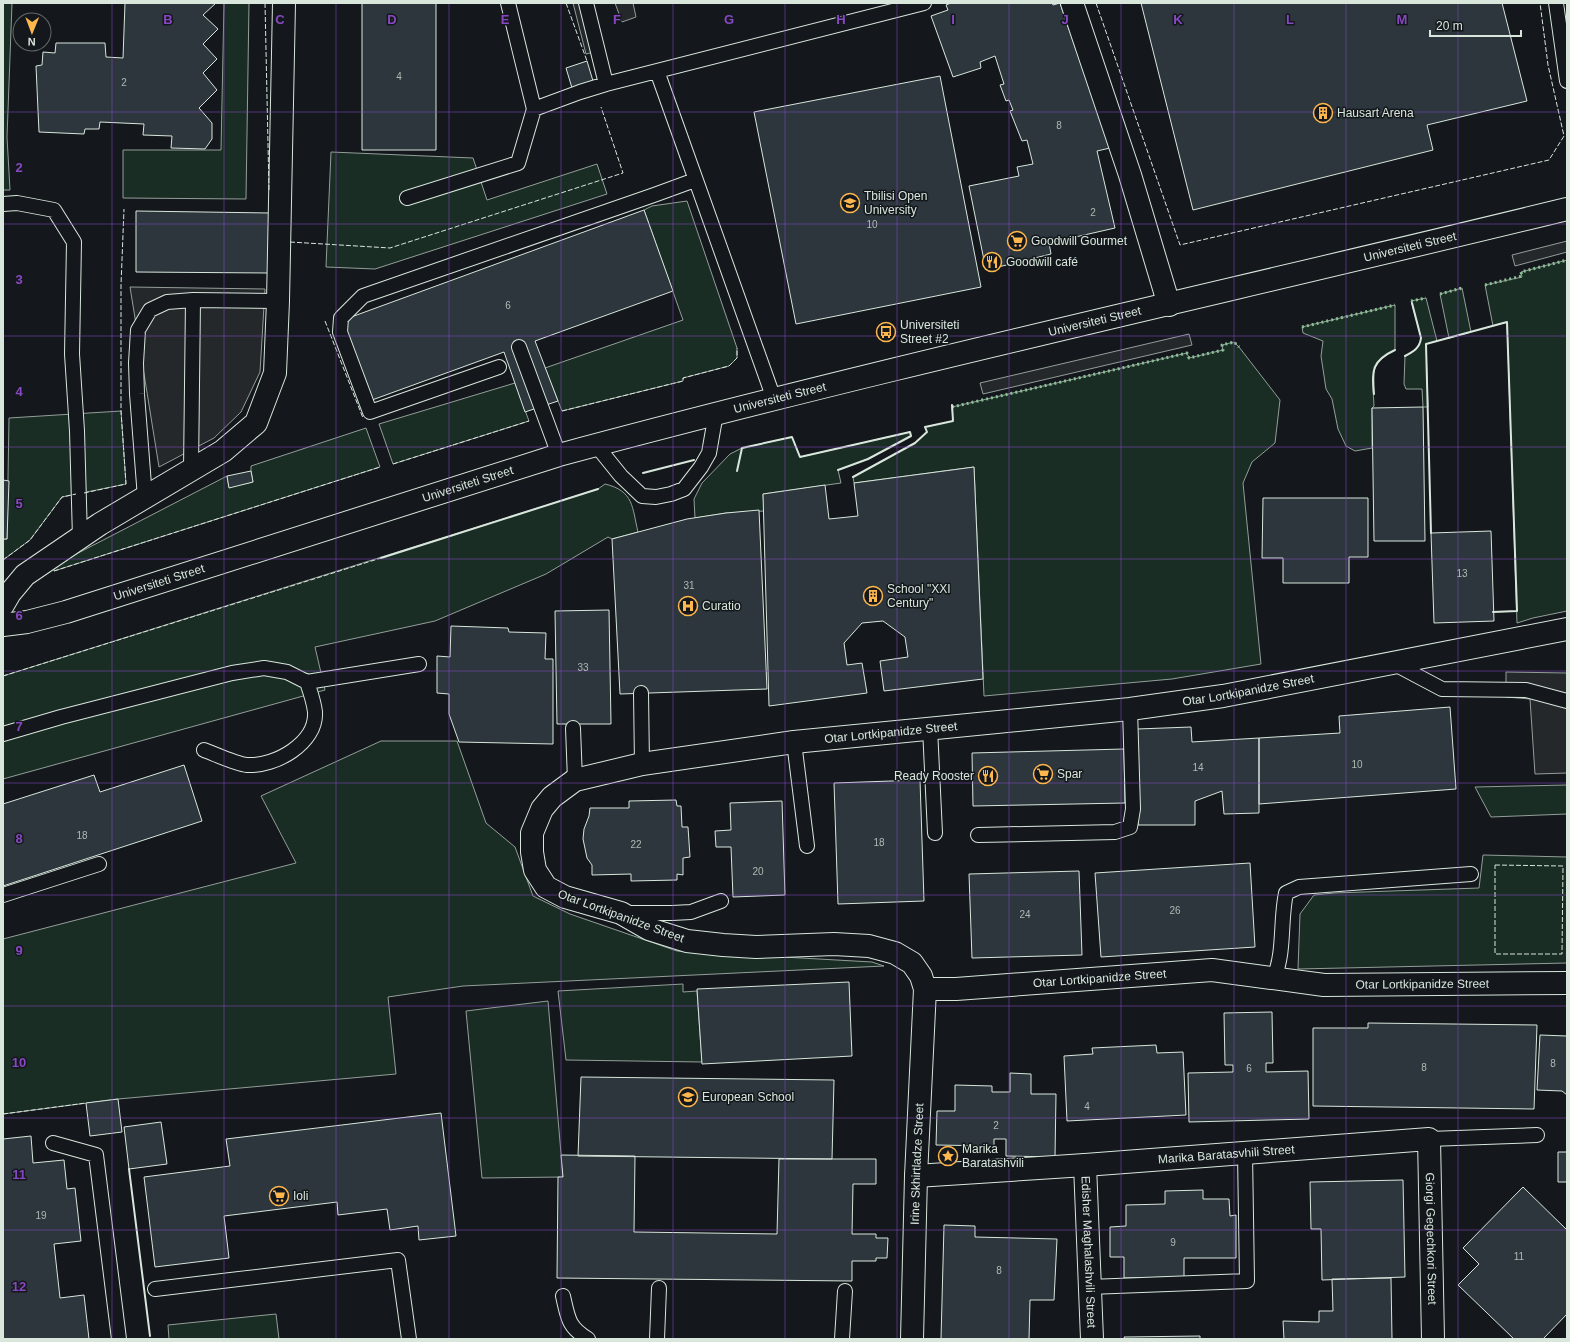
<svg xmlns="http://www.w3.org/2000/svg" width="1570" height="1342" font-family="Arial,sans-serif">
<rect width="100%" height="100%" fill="#14181c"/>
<path fill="#1a2d24" stroke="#939e99" d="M3,3H12L7,137L10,190H3Z
M224,3H249L246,199L123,198V150H221Z
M331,152L473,158L487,200L597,164L607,194L375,269L326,267Z
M687,201L737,348V358L729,366L683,378V381L562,411L545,368L683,320L644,210L652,206Z
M1567,260V611L1533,618L1517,623L1507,322L1493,326L1485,285L1522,277L1521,272Z
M1462,288L1471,332L1449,338L1440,294Z
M1426,298L1437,341L1426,344L1428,407H1423L1422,389H1406L1404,384L1405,356C1413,352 1420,347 1421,337L1411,301Z
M1395,305V350C1367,364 1373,379 1374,406L1372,408V448L1355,451L1346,446L1338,429L1332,399L1326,389L1321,356L1323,341L1303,333L1302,327Z
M1234,342L1239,347L1280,400L1275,443L1252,462L1243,483L1261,664L1172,679L984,696L974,467L854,483L853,477L915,443L927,432L925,427L953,421L952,407L1187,353L1189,358L1223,350L1222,345Z
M515,383L529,421L393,464L379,424Z
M121,411L126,484L62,497L30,540L3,560V539H7L9,418Z
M366,428L380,467L54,571L53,566L227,476L229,487L253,482L251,471V466Z
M910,432L911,436L868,459L838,470L841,483L763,494L764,511L726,513L695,518L694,499L702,483L730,454L742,448L792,437L800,457Z
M605,484C634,491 632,507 638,532L612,539L608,537L546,574L435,621L315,647L325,690L3,779V676L598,489Z
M381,741H457L486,823L515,847L533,896L570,914L677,951L872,962L884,966L463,986L388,997L396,1074L118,1099L3,1114V939L296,863L261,796Z
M1567,785V814L1491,817L1475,787Z
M1483,855L1567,857V963L1298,969L1300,914L1314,895L1334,893L1479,888Z
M683,984V992L697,991L702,1062L566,1060L558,991Z
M548,1001L563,1177L482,1178L466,1011Z
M276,1314L279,1339H169L168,1325Z"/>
<path fill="#24282b" stroke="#939e99" d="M573,3H586L598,51L586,54Z
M615,3H633L636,17L622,22Z
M1567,241V252L1515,266L1512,255Z
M130,287L265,289L260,372L241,412L214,438L159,467Z
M1189,334L1192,345L983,394L980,383Z
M1506,672L1567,673V773L1535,774L1530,699L1506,697Z"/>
<path fill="#2c363c" stroke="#d8e6dc" d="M125,3H216L203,15L218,29L203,44L217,59L203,73L217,90L199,108L212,123V139L205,149L171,148L172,136L143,135L144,124L100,122L99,129H85L84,134L39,132L36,66L42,65L43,52L55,53L56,43H105L106,57L123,58Z
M362,3H436V150H362Z
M951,3H1052L1053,5L1060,3L1110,148L1097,151L1115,228L1049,243L1051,254L986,270L969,186L1019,176L1017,167L1033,164L1027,140L1022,141L1010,111L1013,110L1009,100L1006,101L1000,85L1004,84L995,56L980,62L981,68L953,77L931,16L948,10L946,5Z
M1141,3H1502L1527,101L1427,125L1433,150L1193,210Z
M587,61L593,81L572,88L566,68Z
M940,76L981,287L796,324L754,112Z
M644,210L673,291L535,341L558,401L525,412L504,352L372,400L343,320Z
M136,211L270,213L269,273L136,272Z
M1423,407L1425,541H1374L1372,408Z
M974,467L983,679L884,691L880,661L908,657L905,637L883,621L862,623L844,643L847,665L862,663L867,693L769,706L763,494L825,485L829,519L858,516L854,483Z
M251,471L253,482L229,488L227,476Z
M3,480L9,481L7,539H3Z
M1263,498H1368V557H1349V583H1283V558H1262Z
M759,510L767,689L620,694L612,539L687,519L726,513Z
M1491,531L1494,621L1434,623L1431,533Z
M609,610L611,724H557L555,611Z
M451,626L508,628L509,632L546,633L545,659H553V744L459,742L449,714V694L437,693V656L450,657Z
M1450,707L1456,789L1259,804V738L1340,733L1339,716Z
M1191,727L1192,742L1259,738V813L1224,814L1222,791L1195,801V825H1138L1137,729Z
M1124,749L1125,803L973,806L972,753Z
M184,765L202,821L3,886V804L94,775L100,792Z
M920,780L924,901L838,904L834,783Z
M676,800L677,806H681L682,827H688L690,857L683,858V875L677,874V880L631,881V874L592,875V865L587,858L583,839L584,829L589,816L590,808H629V801Z
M782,801L785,895L733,897L731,847H716L715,831L731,830L730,803Z
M1250,863L1255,947L1101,957L1095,873Z
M1079,871L1082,955L972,958L969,874Z
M849,982L852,1056L702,1064L697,989Z
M1272,1012L1273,1063H1266V1072L1308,1071L1309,1119L1189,1122L1188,1073L1233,1072V1065H1225L1224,1013Z
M1368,1023L1537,1025L1534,1109L1313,1106V1028H1368Z
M1540,1035L1567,1036V1095L1562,1091L1537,1090Z
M1156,1045L1157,1053L1183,1052L1186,1115L1067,1121L1064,1056L1093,1054L1092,1048Z
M1010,1073L1031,1074V1094H1056L1055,1157L1006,1156V1139H994V1146L936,1145L937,1111H955V1085L992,1086V1092H1010Z
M581,1077L834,1080L832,1159L578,1156Z
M118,1099L122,1132L90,1136L86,1103Z
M441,1113L456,1236L419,1240L418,1226L390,1230L387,1209L338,1215L337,1202L224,1216L229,1258L155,1267L144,1177L230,1166L226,1139Z
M161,1122L167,1164L129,1169L124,1127Z
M31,1136L33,1163L64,1160L67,1189L75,1188L81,1241L54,1244L60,1298L84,1295L89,1339H3V1139Z
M1558,1152H1567V1182H1558Z
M561,1155L635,1156L634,1232L777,1234L779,1159H876V1184H853L852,1234H876V1238H888L887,1258H876V1261H852V1281L557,1278L558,1177H563Z
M1403,1180L1405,1277L1322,1280L1321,1229H1311L1310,1182Z
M1523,1187L1567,1230V1314L1543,1339H1514L1458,1285L1479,1264L1463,1248Z
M1203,1190V1199H1229L1230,1216L1236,1215V1258H1184V1277L1124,1278V1257H1110V1227L1126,1226V1205L1165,1204V1191Z
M944,1225L975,1226V1237L1057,1239L1054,1300H1030L1029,1339H941Z
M1391,1278L1392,1339H1284L1283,1321L1319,1322V1311H1333L1332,1279Z
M1200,1336V1339H1125L1124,1337Z"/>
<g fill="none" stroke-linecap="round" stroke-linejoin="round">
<defs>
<path id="service" d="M508,3L534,109L580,92L606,84L924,3
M586,3L606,84
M1556,3L1567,81
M657,71L774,399
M407,198L518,163L534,109
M3,204L17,203L54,210L74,242L72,354L77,431L80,538
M519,347L559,455
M499,367L370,412L340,332L341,318L363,296L654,195L695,180
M596,445L621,476L642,496L656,497L671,494L684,489L701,467L709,453L716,413
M191,470L193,300
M145,498L137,394L136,363L138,330L150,310L167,302L193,300L278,301
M1393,663L1442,689L1526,690L1567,701
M307,682L419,664
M641,693L642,764
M573,728L575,780
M930,728L935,833
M3,734L61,717L232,673L264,668L287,672L307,682C310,691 314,702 315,712C317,743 275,767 247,765C236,764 215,754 204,750
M794,742L807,846
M978,835L1115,832L1130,827L1133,809L1130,709
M3,895L99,864
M625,913H672L691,912L721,901
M1274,978C1285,951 1280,921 1286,893L1299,887L1471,874
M1429,1139L1537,1135
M53,1143L96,1155L119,1339
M1089,1287L1247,1281L1245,1153
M155,1289L398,1260L409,1339
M563,1296C568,1318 568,1327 588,1339
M657,1339L659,1288
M842,1339L845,1291"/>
<g id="minor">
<path d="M1072,3L1130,175L1169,305"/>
<path d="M3,605L10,593L25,575L100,524L223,451L256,423L275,373L278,301L284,3"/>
<path id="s1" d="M925,989H956L1212,970L1324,985L1567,983"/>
<path id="s2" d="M1085,1165L1092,1339"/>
<path id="s3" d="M916,1176L1085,1165L1429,1139L1433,1339"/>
<path id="s4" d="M912,1339L916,1176L925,989L921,976L912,963L895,953L869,946L834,944L756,947L723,945L687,941L649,929L621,913L565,897L546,887L535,870L532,852V833L542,809L552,797L575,780L642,764L794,742L1130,709L1223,696L1567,629"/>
</g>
<g id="secondary">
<path id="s5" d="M3,625L27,622L66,612L559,455C893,365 1231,291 1567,209"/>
</g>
</defs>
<use href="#service" stroke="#d8e6dc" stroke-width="16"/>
<use href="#minor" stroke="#d8e6dc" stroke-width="24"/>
<use href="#secondary" stroke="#d8e6dc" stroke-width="24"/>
<use href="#service" stroke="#14181c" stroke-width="14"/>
<use href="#minor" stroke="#14181c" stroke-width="22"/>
<use href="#secondary" stroke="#14181c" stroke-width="22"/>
<path stroke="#8ac095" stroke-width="3" stroke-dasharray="2 3" stroke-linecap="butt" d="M1485,285L1522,276L1521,272L1567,260
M1440,294L1462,288
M1411,301L1426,298
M1302,327L1395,305
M952,407L1187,353L1189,358L1223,350L1222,345L1234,342L1239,347"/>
<path stroke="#d8e6dc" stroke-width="1" stroke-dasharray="5 2" stroke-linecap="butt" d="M265,3L269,191
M566,3L587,61
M1096,3L1180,245L1549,160L1564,136L1548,65L1540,3
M290,242L390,248L623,173L601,107
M325,321L363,418
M562,411L683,381V378L729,366L737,358V348
M393,464L529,421
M84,493L126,484L121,411V285L124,209
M3,560L30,540L62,497L76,494
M54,571L380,467
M3,676L381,558
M1495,865L1563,866L1562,954H1495Z
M3,1114L86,1103"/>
<path stroke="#d8e6dc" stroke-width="2" d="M1405,356C1413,352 1420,348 1421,338L1412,303
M1374,394C1372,371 1371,361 1395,350
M737,471L742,448L792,437L800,457L910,432L911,436L868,459L838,470
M643,473L694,460
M853,477L915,443L927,432L925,427L953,421L952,405
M1431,533L1426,344L1507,322L1517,611L1493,612
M381,558L598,489
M129,1169L150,1336"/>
</g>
<path fill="none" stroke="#8948c3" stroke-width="1" stroke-opacity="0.55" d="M112,3V1339M224,3V1339M336,3V1339M449,3V1339M561,3V1339M673,3V1339M785,3V1339M897,3V1339M1009,3V1339M1121,3V1339M1234,3V1339M1346,3V1339M1458,3V1339M3,112H1567M3,224H1567M3,336H1567M3,447H1567M3,559H1567M3,671H1567M3,783H1567M3,895H1567M3,1006H1567M3,1118H1567M3,1230H1567"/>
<defs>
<symbol id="building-ring" viewBox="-11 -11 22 22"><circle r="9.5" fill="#14181c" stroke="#ffb74d" stroke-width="1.5"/><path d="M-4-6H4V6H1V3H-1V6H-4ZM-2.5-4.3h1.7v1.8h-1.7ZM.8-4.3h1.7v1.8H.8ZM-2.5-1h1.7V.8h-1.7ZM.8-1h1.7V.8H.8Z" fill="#ffb74d"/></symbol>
<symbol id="university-ring" viewBox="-11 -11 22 22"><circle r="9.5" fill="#14181c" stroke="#ffb74d" stroke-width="1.5"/><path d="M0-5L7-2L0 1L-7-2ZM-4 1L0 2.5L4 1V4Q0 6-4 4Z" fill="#ffb74d"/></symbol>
<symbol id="supermarket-ring" viewBox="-11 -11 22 22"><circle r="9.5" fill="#14181c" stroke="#ffb74d" stroke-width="1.5"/><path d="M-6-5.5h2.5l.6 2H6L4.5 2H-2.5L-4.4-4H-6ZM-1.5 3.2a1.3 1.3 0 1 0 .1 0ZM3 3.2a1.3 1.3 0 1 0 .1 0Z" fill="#ffb74d"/></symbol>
<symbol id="restaurant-ring" viewBox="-11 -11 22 22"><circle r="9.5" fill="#14181c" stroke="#ffb74d" stroke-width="1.5"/><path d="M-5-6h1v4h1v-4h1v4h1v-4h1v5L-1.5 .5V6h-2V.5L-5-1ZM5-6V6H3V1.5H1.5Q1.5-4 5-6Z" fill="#ffb74d"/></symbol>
<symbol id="bus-ring" viewBox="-11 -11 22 22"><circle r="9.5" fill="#14181c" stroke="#ffb74d" stroke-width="1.5"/><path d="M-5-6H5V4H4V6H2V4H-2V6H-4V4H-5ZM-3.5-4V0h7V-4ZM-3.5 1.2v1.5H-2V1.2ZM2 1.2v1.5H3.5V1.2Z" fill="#ffb74d"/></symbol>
<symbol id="hospital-ring" viewBox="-11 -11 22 22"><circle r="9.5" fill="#14181c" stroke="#ffb74d" stroke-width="1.5"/><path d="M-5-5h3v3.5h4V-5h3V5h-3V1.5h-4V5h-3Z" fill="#ffb74d"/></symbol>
<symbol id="school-ring" viewBox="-11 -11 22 22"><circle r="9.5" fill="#14181c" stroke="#ffb74d" stroke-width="1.5"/><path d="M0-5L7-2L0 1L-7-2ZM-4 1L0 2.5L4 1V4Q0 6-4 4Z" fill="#ffb74d"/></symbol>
<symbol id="sight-ring" viewBox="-11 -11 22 22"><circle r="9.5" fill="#14181c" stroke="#ffb74d" stroke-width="1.5"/><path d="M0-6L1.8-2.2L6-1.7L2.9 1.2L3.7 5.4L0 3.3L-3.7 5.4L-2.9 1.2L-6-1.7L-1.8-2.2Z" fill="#ffb74d"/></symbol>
</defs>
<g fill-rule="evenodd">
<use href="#building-ring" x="1312" y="102" width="22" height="22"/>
<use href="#university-ring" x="839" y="192" width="22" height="22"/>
<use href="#supermarket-ring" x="1006" y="230" width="22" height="22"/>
<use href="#restaurant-ring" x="981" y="251" width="22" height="22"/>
<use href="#bus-ring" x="875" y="321" width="22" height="22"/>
<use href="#building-ring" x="862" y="585" width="22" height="22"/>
<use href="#hospital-ring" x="677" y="595" width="22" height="22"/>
<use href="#supermarket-ring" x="1032" y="763" width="22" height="22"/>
<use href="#restaurant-ring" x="977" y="765" width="22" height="22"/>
<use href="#school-ring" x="677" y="1086" width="22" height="22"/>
<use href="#sight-ring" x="937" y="1145" width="22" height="22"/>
<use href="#supermarket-ring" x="268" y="1185" width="22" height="22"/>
</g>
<g text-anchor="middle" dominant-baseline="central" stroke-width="3" stroke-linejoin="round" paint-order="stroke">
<g font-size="10" fill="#adbab4">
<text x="399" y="76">4</text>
<text x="124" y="82">2</text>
<text x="1059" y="125">8</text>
<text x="1093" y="212">2</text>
<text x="872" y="224">10</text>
<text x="508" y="305">6</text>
<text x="1462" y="573">13</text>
<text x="689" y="585">31</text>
<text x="583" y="667">33</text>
<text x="1357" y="764">10</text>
<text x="1198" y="767">14</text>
<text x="82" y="835">18</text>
<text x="879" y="842">18</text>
<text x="636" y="844">22</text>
<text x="758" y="871">20</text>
<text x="1175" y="910">26</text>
<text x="1025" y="914">24</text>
<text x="1553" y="1063">8</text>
<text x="1424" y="1067">8</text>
<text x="1249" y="1068">6</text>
<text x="1087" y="1106">4</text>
<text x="996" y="1125">2</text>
<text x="41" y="1215">19</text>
<text x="1173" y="1242">9</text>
<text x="1519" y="1256">11</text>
<text x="999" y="1270">8</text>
</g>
<g font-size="12" fill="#d8e6dc" stroke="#14181c" text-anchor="start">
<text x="1337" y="113">Hausart Arena</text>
<text x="864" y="196">Tbilisi Open<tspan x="864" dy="14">University</tspan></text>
<text x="1031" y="241">Goodwill Gourmet</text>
<text x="1006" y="262">Goodwill café</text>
<text x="900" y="325">Universiteti<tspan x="900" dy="14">Street #2</tspan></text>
<text x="887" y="589">School "XXI<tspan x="887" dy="14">Century"</tspan></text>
<text x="702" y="606">Curatio</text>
<text x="1057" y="774">Spar</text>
<text x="974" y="776" text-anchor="end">Ready Rooster</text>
<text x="702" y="1097">European School</text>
<text x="962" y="1149">Marika<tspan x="962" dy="14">Baratashvili</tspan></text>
<text x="293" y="1196">Ioli</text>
</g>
<g font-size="12" fill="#d8e6dc" stroke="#14181c">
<text stroke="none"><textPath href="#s5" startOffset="1458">Universiteti Street</textPath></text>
<text stroke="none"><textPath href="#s5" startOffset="1134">Universiteti Street</textPath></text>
<text stroke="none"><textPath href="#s5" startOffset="810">Universiteti Street</textPath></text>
<text stroke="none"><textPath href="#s5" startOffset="486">Universiteti Street</textPath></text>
<text stroke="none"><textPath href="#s5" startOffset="162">Universiteti Street</textPath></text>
<text stroke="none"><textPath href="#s4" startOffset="1568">Otar Lortkipanidze Street</textPath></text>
<text stroke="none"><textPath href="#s4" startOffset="1208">Otar Lortkipanidze Street</textPath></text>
<text transform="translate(621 916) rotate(20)">Otar Lortkipanidze Street</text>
<text stroke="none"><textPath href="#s1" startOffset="175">Otar Lortkipanidze Street</textPath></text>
<text stroke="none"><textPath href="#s1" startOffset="499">Otar Lortkipanidze Street</textPath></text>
<text stroke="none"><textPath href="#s3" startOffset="311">Marika Baratasvhili Street</textPath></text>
<text stroke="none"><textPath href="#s4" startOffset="175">Irine Skhirtladze Street</textPath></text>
<text stroke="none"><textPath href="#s3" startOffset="614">Giorgi Gegechkori Street</textPath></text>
<text stroke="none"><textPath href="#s2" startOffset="87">Edisher Maghalashvili Street</textPath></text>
</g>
</g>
<g font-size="13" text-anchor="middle" font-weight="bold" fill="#8948c3" stroke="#14181c" stroke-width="3" stroke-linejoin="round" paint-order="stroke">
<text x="168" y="24">B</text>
<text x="280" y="24">C</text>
<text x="392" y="24">D</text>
<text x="505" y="24">E</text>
<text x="617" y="24">F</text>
<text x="729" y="24">G</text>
<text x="841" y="24">H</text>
<text x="953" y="24">I</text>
<text x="1065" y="24">J</text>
<text x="1178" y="24">K</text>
<text x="1290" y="24">L</text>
<text x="1402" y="24">M</text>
<text x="19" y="172">2</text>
<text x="19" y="284">3</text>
<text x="19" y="396">4</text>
<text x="19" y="508">5</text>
<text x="19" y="620">6</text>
<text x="19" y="731">7</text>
<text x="19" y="843">8</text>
<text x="19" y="955">9</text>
<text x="19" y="1067">10</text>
<text x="19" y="1179">11</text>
<text x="19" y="1291">12</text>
</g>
<rect width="1570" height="1342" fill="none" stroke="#d8e6dc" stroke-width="8"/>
<g transform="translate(32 32) rotate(181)"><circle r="19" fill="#14181c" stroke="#626a69"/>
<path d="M0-3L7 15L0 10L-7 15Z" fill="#ffb74d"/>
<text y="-6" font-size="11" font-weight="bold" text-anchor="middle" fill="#d8e6dc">N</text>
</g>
<path d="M1430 30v6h91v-6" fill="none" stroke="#d8e6dc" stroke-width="2"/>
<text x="1436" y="30" font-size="12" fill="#d8e6dc" stroke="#14181c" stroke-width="3" paint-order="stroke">20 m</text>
</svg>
